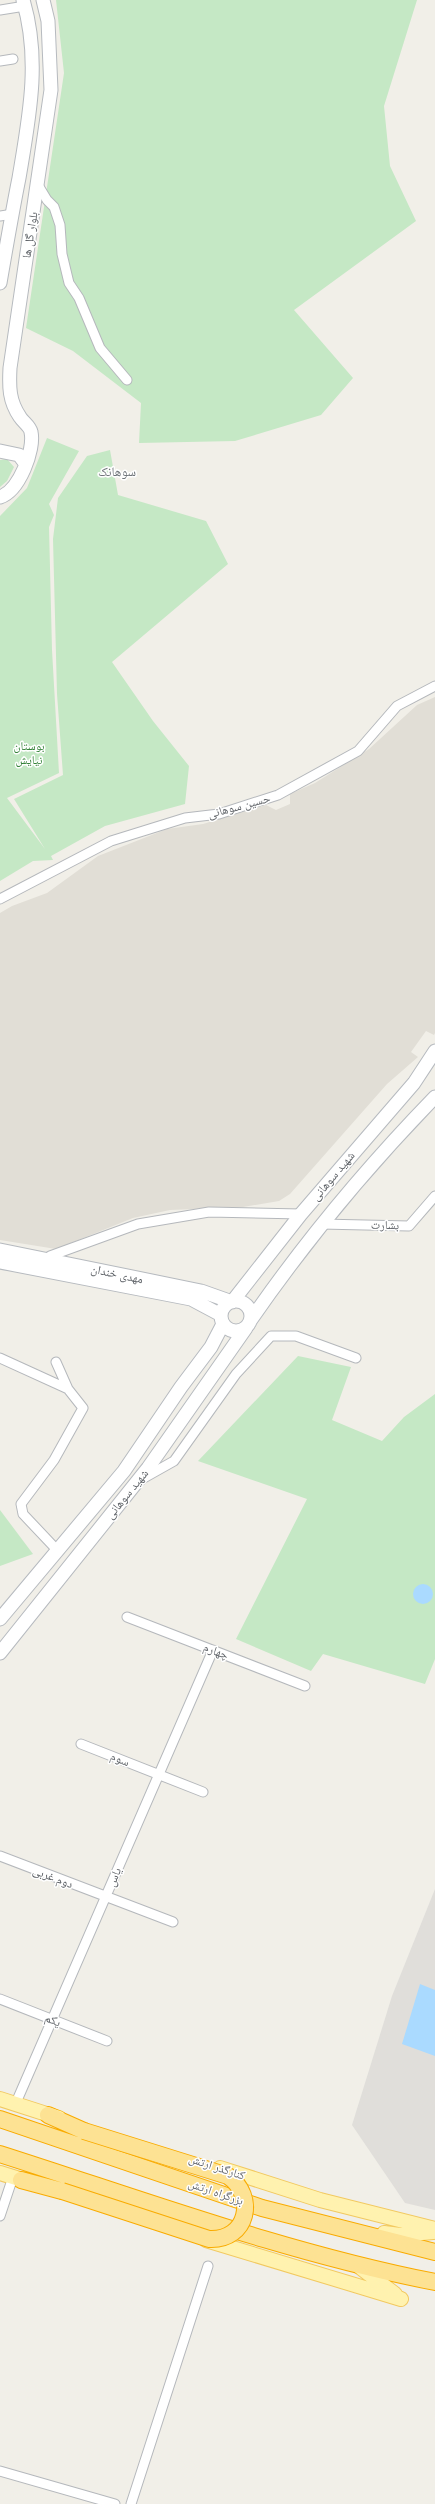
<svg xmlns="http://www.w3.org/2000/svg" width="435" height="2504" font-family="'Fira Sans','Noto Naskh Arabic',sans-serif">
<rect width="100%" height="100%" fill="#f1efe8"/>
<path fill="#e0deda" d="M435,1889V2210L405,2203L352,2125L392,1996Z"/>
<path fill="#e1ded6" d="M435,697V1033L434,1035L426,1031L411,1052L418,1057L387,1084L290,1194L279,1201L243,1207L170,1210L133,1218L56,1249L0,1240V913L12,906L47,893L98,856L167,829L203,824L266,805L276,810L290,804V794L315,783L369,749L417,705Z"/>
<path fill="#c5e8c5" d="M56,0H417L384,106L390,166L416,221L294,310L353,378L321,415L235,441L139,443L141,403L73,351L26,328L64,73Z
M47,438L79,451L49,504L54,515L49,527L52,650L59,773L7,798L45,849L14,799L63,775L57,694L53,539L58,498L87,456L110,450L118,495L206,521L228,564L112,662L153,721L189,766L185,804L105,826L51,856L53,860L33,861L0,881V516L27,488Z
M7,459L14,467L7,481L0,487V460Z
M298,1356L351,1367L332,1420L382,1441L404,1417L435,1394V1659L425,1684L323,1654L311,1671L236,1639L307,1499L198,1461Z
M0,1510L33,1554L0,1566Z"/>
<path fill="#aadaff" d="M413 1594a10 10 0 1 1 20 0a10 10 0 1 1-20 0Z
M420,1984L435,1990V2056L402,2044Z"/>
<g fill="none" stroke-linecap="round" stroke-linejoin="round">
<defs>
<path id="street" d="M0,10L25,6
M0,61L13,59
M38,185L47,200L54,207L60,225L62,254L69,283L79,298L100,348L127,380
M0,216L13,214
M0,899L111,841L185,818L219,814L278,795L358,751L397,706L435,686
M321,1224L409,1226L435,1196
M50,1256L138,1224L209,1212L301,1214
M0,1358L68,1389L83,1408L54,1460L21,1504L23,1514L57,1550
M56,1362L68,1389
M142,1479L174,1461L236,1374L271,1336H296L356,1358
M127,1617L305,1686
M81,1744L203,1792
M0,1856L173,1922
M0,1999L107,2041
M15,2105L213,1650
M0,2216L13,2177
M0,2471L115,2504
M131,2504L208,2266"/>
<path id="secondary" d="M0,283C6,248 12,213 19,178C29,118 41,60 23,0
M0,451L19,455L25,463
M0,497C19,491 35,450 31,432C30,426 23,422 20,417C9,401 9,387 10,368L51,90L48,21L43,0
M0,1250L201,1291L232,1302L301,1214L414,1083L435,1051
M0,1262L191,1299L221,1315
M221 1316a15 15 0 1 1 30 0a15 15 0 1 1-30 0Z
M250,1321C306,1240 367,1167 435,1097
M0,1619L124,1471L181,1387L211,1347L223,1324
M0,1653L148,1468L246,1328"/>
<path id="primary" d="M0,2099L59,2118
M220,2168L320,2200L435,2229
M0,2173L32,2183
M384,2233L400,2235L433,2232
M206,2240L401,2299
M357,2265L395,2294"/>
<path id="highway" d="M48,2115L84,2131
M0,2119L262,2208L435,2252
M0,2154C144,2200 287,2253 435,2282
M21,2180L62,2191"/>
</defs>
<use href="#street" stroke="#b5b8bc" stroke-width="11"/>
<use href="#secondary" stroke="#b6babf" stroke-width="15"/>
<use href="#primary" stroke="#f2c960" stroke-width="16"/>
<use href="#highway" stroke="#f9ab00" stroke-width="18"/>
<use href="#street" stroke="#fff" stroke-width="9"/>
<use href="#secondary" stroke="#fff" stroke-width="13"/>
<use href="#primary" stroke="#fff2af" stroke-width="14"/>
<use href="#highway" stroke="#fde293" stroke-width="16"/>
<defs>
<path id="highway-bridge" d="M62,2191L209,2239C248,2241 257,2196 228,2176L84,2131"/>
</defs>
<use href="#highway-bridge" stroke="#f9ab00" stroke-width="18" stroke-linecap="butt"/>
<use href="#highway-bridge" stroke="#fde293" stroke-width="16"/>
</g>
<g text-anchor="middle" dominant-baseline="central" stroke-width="3" stroke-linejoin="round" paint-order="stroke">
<g font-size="12" fill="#5f6368" stroke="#fff">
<text transform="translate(30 235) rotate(-81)">بلوار گل ها</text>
<text transform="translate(239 806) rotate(-15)">حسین سوهانی</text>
<text transform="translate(333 1176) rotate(-50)">شهید سوهانی</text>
<text transform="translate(385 1225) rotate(1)">بشارت</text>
<text transform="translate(117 1274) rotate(12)">مهدی خندان</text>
<text transform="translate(127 1494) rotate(-51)">شهید سوهانی</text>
<text transform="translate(216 1651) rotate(21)">چهارم</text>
<text transform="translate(120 1759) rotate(22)">سوم</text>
<text transform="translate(53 1877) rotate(21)">دوم غربی</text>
<text transform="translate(114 1877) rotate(-67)">یاس</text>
<text transform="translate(53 2020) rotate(22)">یکم</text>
<text transform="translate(217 2167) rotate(18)">کنارگذر ارتش</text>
<text transform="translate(216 2192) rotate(19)">بزرگراه ارتش</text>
</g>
<g font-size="12" fill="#348238" stroke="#fff">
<text x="29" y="746">بوستان<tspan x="29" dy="14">نیایش</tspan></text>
</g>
<g font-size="13" fill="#70757a" stroke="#fff">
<text x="117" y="471">سوهانک</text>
</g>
</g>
</svg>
